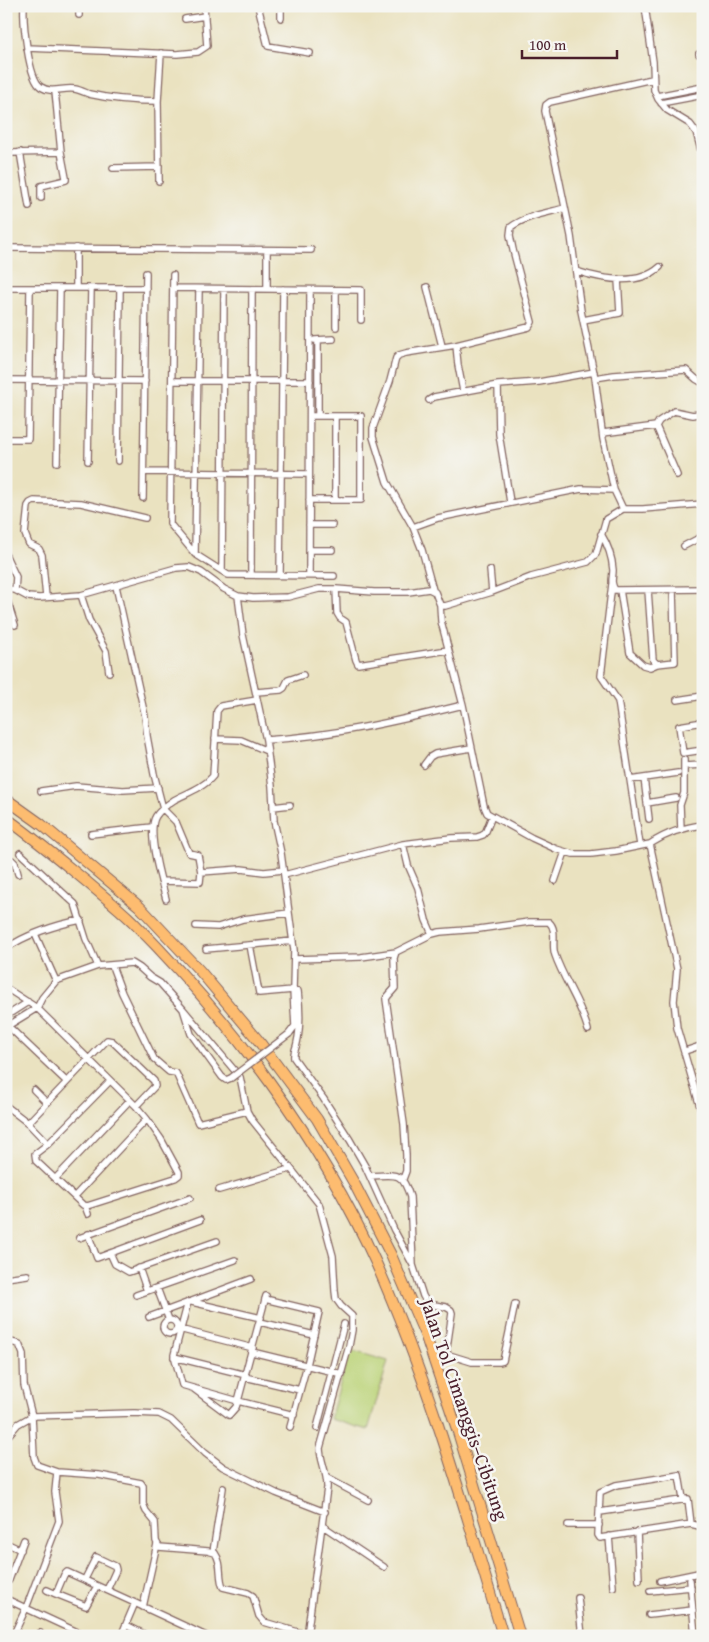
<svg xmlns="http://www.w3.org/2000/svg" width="709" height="1642" font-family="'Gentium Book Plus',serif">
<rect width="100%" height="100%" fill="#f6f6f2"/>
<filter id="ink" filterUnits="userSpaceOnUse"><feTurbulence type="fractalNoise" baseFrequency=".02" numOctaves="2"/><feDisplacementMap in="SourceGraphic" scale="10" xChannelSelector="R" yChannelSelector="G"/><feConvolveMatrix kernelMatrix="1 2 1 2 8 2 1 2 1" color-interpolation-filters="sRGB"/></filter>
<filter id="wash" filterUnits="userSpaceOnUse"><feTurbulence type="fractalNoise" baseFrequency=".0096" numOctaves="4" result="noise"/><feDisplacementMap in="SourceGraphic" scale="20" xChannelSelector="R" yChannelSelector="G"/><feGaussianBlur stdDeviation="1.12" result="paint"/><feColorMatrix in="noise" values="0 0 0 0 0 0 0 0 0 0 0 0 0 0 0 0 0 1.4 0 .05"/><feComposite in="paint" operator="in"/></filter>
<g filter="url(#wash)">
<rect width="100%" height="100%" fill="#eae2c0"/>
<path fill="#bbd378" stroke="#827952" d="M350,1350L388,1361L368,1430L330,1419Z"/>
</g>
<g filter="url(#ink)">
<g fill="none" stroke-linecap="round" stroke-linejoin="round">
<defs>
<path id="street" d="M24,6C23,21 28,79 41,87C52,94 63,87 75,89C80,90 84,92 89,94C111,99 135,101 158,101
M258,6L268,46L310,53
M645,6L653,62L654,90L658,99L667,110L690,124L696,132L703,158
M79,15V6
M281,18V6
M185,19L205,16
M27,48L177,54L198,52L207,46L204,6
M699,54L703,53
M657,96L703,87
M661,103L703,95
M20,152L29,206
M11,153L61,152
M113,168L159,167
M159,181L158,101L161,53
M41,198V186L66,180V178L61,152L55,91
M6,248L311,250
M76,248V288
M267,250V289
M576,271C601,279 638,287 660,267
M173,275L170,524L195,554L228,575L334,576
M427,287L442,346
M6,288H146
M173,288L361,290V320
M583,320L620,313L618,279
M336,327V290
M315,340L333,339
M456,345L458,365L463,391
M595,378L614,375L686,370L696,379L703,383
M6,380L145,381
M172,381H310
M498,385L499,434L510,502
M429,400L434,397L498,385L539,382L594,372
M318,416V340
M335,416V500
M656,426L659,421L674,411L693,415L703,413
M603,433L656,426L677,475
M6,439H28L30,288
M88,461L91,288
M118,461L120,288
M57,462L60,288
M144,472L309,474
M143,498L146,273
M309,500H361V416H310
M623,509L614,490L603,439L595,378L581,311L571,236L545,111L546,105L550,102L652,79
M309,525H332
M413,527L438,518L581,489L614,490
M601,534C608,545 612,556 613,570C613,578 610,582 615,590L703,589
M684,546L703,536
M309,550H332
M195,554L199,289
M6,556L16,577L15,590
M490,570L492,592
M222,571L224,289
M251,575L252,289
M280,575L283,289
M309,576L310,290
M612,584L601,676L618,701L640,845
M116,586L145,716L147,736L154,774L163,809L176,822L189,853L198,855L201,872
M6,589L15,590L28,597L39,598L81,595L176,568L189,567L201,572L224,589L238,596L253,598L288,597L319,589H336L374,592H408L429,589L435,592L440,605L445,606L492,592L531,577L588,562L596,554L606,519L623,509H643L703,504
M336,589L337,613L340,618L346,622L356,660L358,664L448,650
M433,590L422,550L413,527L387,482L373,437V428L390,381L396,358L399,355L406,353L456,345L529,327L532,322L513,250L510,235L511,227C526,216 547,213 565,208
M620,590L630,653L643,665L650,667L657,664
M648,590L653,660L657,664L675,662L673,590
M81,595L89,620L106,651L109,672
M238,596L243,635L266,740L272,786L274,821L281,853L294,950L293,990L298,991C300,1008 301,1026 297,1043C296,1049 293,1052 294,1058L323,1098L350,1140L365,1166L394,1230L413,1265
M6,597L15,625
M46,597L42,555L39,549L29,544L25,534L28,506L30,503L34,501L81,503L145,518
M440,605L441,621L463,705L484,806L487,813L532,838L556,849L573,854H591L616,851L650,844L677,969L674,1001L677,1028L703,1117
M256,692L281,690L284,688L288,680L303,675
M677,700L703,696
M703,722L679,726L683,753L703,750
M215,739L241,740L267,751
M266,740C333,736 398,721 463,705
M424,765L430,757L435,754L471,748
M684,766L703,765
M644,778L649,819
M630,780L678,773
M41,791L76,786L123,790L158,788
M647,803L676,798
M273,807L290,805
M681,830L680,805L684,793V760
M91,834L152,827
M403,844L408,865L418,888L426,920L432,934
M650,844C665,834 684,827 703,825
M20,853L75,904L86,939L98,966
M6,860H12L15,863L18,874
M284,875L403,844L451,838L477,837L483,835L486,831L492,816
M161,881L200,882L201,872L241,869L264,872L283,870
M555,881L565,852
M166,899C161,881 146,831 156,816C160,810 168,804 174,800C187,793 203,788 213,776L217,711L221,706L257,700
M196,926L218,927L243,919L289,913
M35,934L56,981
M250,945L259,993L293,990L295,1026L289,1034
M6,949C23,935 60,924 81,920
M206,949L293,941
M295,959L361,957L396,952
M112,966L122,993L154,1059L169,1072L176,1073L198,1123L247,1111
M6,988L37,1008L136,1106L147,1119L75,1196
M183,1009L240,1077L247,1111L252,1120L319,1204L333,1256L335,1291L336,1299L341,1306L352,1316V1330L349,1346L320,1448C320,1461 328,1474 327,1488L307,1636
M6,1016L28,1002
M8,1026L67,1082
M6,1027L37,1008L42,998L56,981L98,966L132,963L140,968L150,977L160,983L183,1009L191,1034L222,1077L226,1080L231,1078
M685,1051L703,1045
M110,1081L48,1144L35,1154L36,1161L83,1205L87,1206L175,1178L179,1175V1172L161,1139L147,1119
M34,1090L47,1103
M6,1106L28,1123L48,1144
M28,1123L107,1040L112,1041L154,1081L155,1086L136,1106
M370,1176C395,1175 402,1170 410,1197L413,1265L423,1296L428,1304L446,1307L451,1310L452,1313L446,1354L472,1362H499L503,1361L515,1304
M56,1178L130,1100
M403,1179L406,1171V1155L404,1124L386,999L388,996L395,988L394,958L396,952L432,934L440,932L479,929L529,922H549C558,930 551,945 555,955C564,981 581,1003 588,1030
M219,1190L290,1169
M85,1206L88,1214
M88,1234L97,1258L200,1220
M79,1238L190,1198
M110,1253L115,1264L129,1272L217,1241
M139,1268L147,1291
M6,1278L27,1275
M157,1288L169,1320
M136,1295L235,1260
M266,1296L238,1401L294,1415
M265,1299L319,1312L307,1365L290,1427
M188,1302L174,1355L182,1385L238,1401L236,1407L229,1415L194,1389
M192,1302L261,1318
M149,1317L251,1279
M163 1327a7 7 0 1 1 14 0a7 7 0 1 1-14 0Z
M260,1322L314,1335
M179,1329L253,1348
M6,1341L19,1344L23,1354L24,1385L32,1416L34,1457L37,1465L57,1472L99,1475L141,1483L143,1486V1504L146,1511L155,1522L156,1541L159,1547L208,1551L215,1553C223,1564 218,1576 223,1587L248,1593L253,1596L259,1616L264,1622L308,1635
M252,1352L342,1374
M174,1357L246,1375
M245,1377L300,1390
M317,1428L344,1324
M6,1438L18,1424L32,1416L134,1413L159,1414L171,1420L205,1453L223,1467L276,1493L325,1512
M327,1478L368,1500
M683,1499L679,1475L616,1485L600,1492L598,1535L600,1538L691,1524L703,1527
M600,1512L688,1499L691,1524
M568,1525H599
M323,1526L384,1567
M637,1532L639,1580
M609,1536L613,1587
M6,1543L21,1550
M213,1552L223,1488
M85,1579L96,1557L115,1566L116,1570L107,1590
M9,1580L24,1540
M690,1580L695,1636
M660,1581L703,1572
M97,1586L86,1606L56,1594L64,1575L67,1572L135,1603
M47,1590L56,1594
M650,1591L691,1587
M578,1598L582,1636
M6,1599L86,1636
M143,1607L157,1544
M649,1615L693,1610
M126,1625L148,1636
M13,1636L26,1608L59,1521L55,1492L57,1472
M40,1636V1633
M121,1636L135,1603L206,1636"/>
<path id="highway" d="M6,799L41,824L140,907L200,971L258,1040L317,1119L354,1183L391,1255L426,1337L458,1432L520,1636
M6,818C34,838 60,860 87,882C102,895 118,907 132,921C228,1017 320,1138 376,1263C430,1384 465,1510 503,1636"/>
</defs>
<use href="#street" stroke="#82635f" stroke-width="8"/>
<use href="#highway" stroke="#82635f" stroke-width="12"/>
<use href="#street" stroke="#fff" stroke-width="5.5"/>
<use href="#highway" stroke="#fdbc70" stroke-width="10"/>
<defs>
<path id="street-bridge" d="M231,1078L289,1034"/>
</defs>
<use href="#street-bridge" stroke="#82635f" stroke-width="8" stroke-linecap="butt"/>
<use href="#street-bridge" stroke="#fff" stroke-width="5.5"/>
</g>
</g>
<g text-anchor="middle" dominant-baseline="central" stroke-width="5" stroke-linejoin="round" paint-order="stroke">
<g font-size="19" fill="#4a1f2b" stroke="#f6f6f2">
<text transform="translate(465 1409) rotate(71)">Jalan Tol Cimanggis–Cibitung</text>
</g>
</g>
<rect width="709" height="1642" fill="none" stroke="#f6f6f2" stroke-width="25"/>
<path d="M522 50v8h95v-8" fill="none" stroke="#4a1f2b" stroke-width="2.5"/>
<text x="529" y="50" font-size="15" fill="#4a1f2b" stroke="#f6f6f2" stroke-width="4" paint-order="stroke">100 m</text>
</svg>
